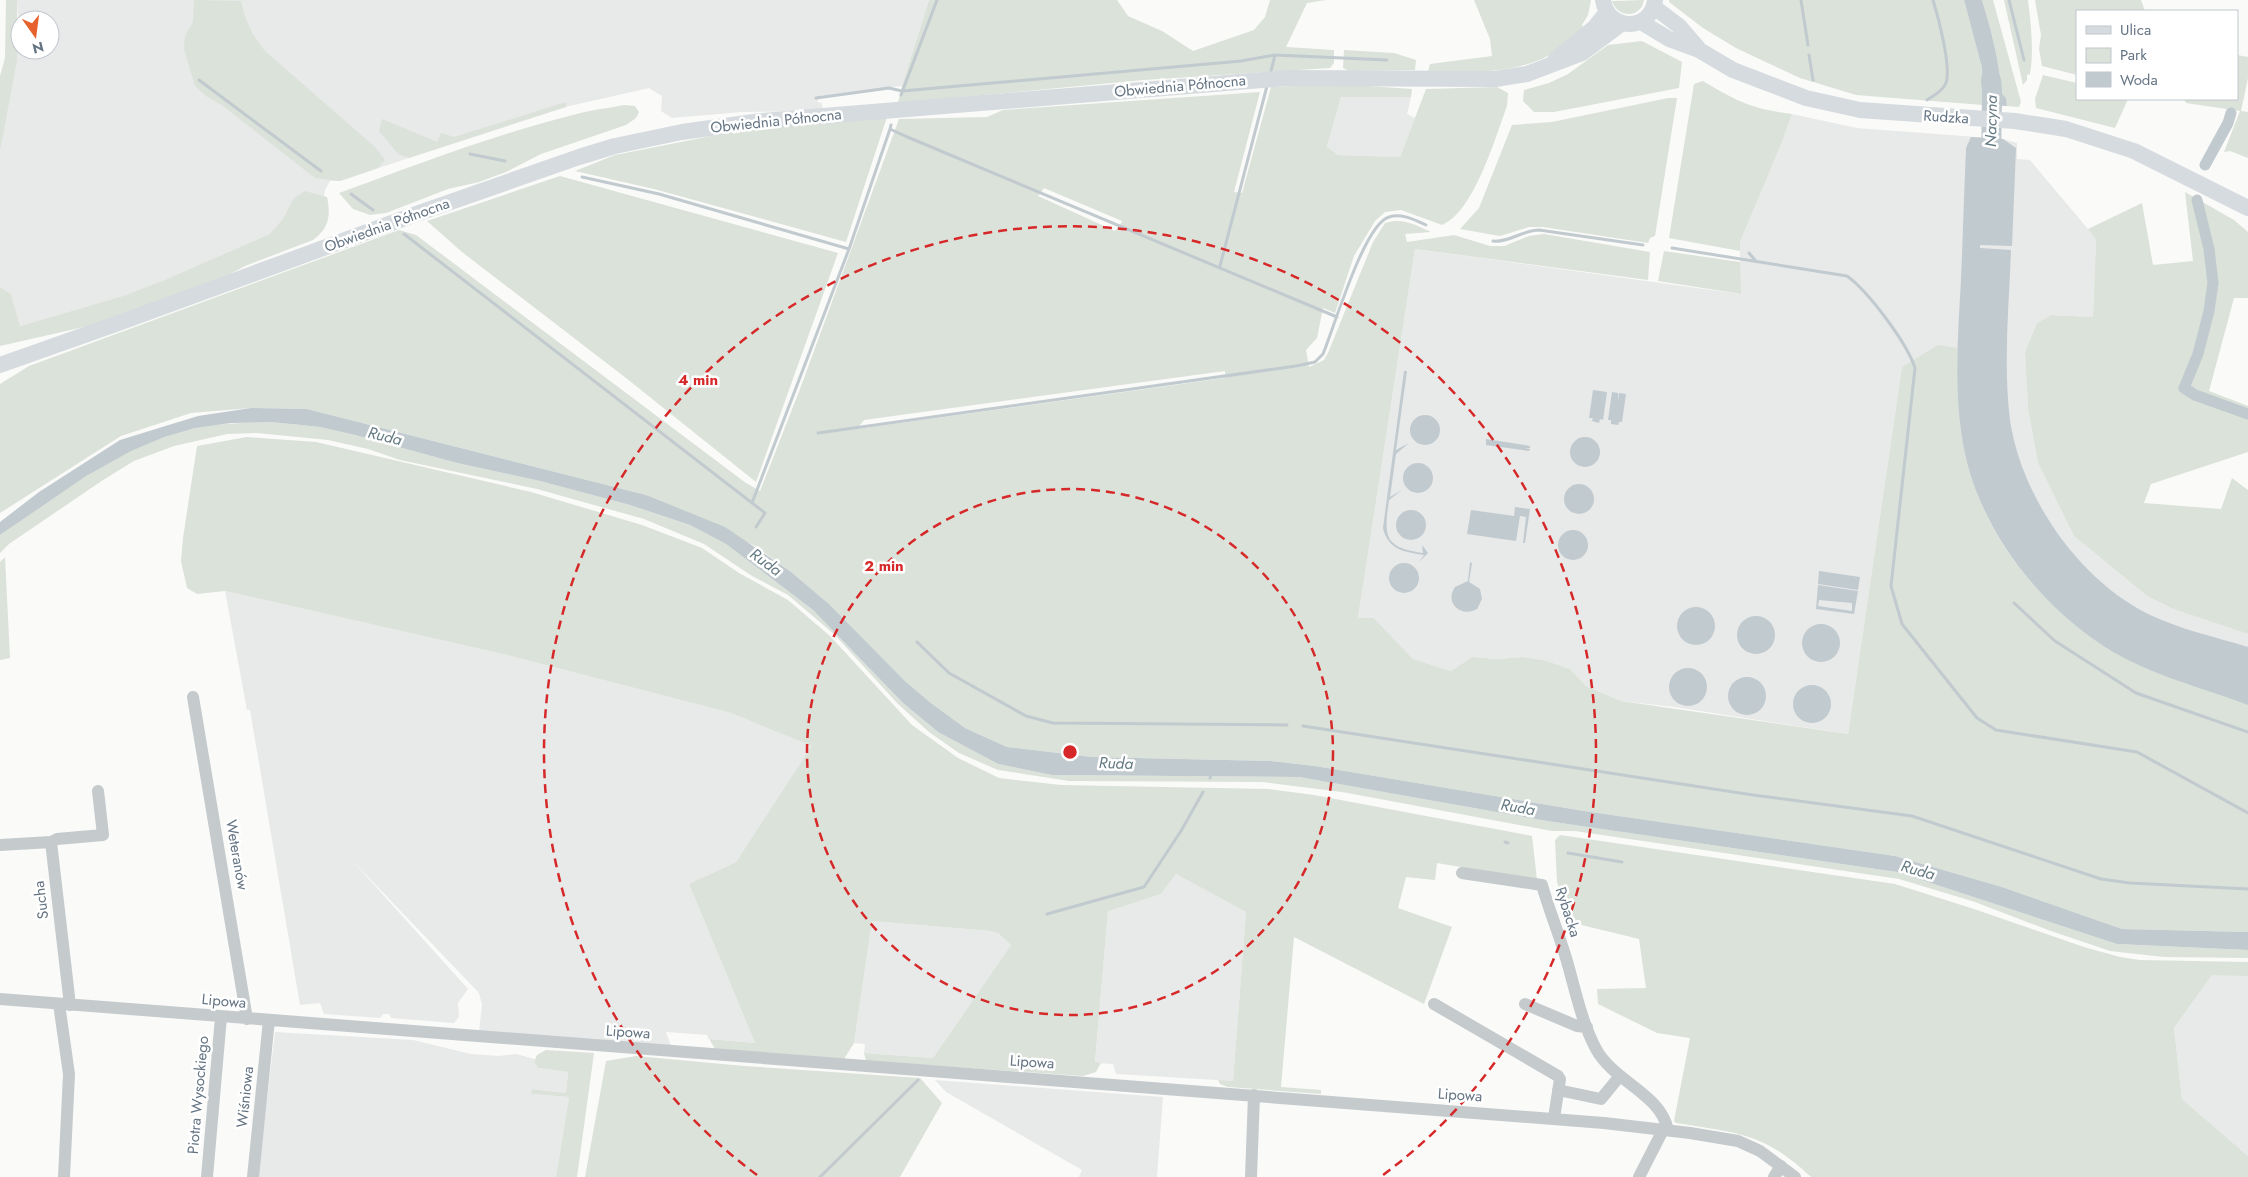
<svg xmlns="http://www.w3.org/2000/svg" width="2248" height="1177" font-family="Jost,sans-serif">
<rect width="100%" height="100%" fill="#fafaf8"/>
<path fill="#e8e9e9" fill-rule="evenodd" d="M17,0H929L902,86L820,96L817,102L822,103L823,111L741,112L672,118L661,111L662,96L649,88L552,110L340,181H330L325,190L318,227L126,295L20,326L11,294L0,287V151L18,20ZM20,20H50V50H20Z
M1341,97H1411L1407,114L1415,118L1400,157L1338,155L1327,148Z
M1792,114L1857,128L2003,139L2017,143V159L2030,160L2088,229L2096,240L2093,317L2051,315L2037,323L2025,352L2028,409L2038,463L2074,536L2147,596L2173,609L2248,634V747L2022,646L1902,367L1848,734L1674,707L1621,701L1586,686L1570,669L1544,660L1522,657L1498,659L1472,657L1451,671L1413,659L1374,618H1358L1415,249L1740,294V242L1782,142Z
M225,591L507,655L731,713L813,746L736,862L689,884L755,1043L709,1039L707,1035L666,1032L671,1046L479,1031L482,1005L479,993L350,858L468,989L458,1003L459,1017L454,1023L391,1018L389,1014H383L380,1018L324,1014L320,1003L300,1005L250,710H247Z
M1176,874L1246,912L1233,1081L1116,1074L1113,1064L1095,1063L1108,910L1161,894Z
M872,921L991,931L997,932L1011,945L933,1058L864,1053L865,1044L854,1043Z
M2212,975H2248V1156L2182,1099L2174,1028Z
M275,1032L413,1040L471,1054L499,1056L516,1054L535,1059L534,1062L538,1068L568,1072L566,1093L532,1089L531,1094L569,1097L556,1177H258Z
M935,1080L1163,1097L1157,1177H1079L1082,1170L946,1092Z"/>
<path fill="#dbe2d9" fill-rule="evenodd" d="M6,0H17V60L0,151V76L5,58Z
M194,0L241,1C245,21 252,35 265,51L375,147L385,160L378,168L340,181L315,178L223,106L206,96L195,86L184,49L185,36L193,22Z
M929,0H1117L1128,16L1162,31L1193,51L1254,30L1265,17L1270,0H1326L1307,3L1286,47L1334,50V63L1330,68L1144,80L898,103L902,86Z
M1474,0H1591L1588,15L1582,25L1585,30C1572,39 1559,50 1546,57C1508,75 1468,72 1428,72L1430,64L1492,56L1490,39Z
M1644,0C1641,19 1617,18 1612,1Z
M1669,0H1964L1982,68L1983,105L1856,95L1800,78L1736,48L1703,28L1669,2Z
M1982,0H1993L2021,102L2019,107L2007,106L2005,98L2001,94C2000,62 1991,30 1982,0Z
M2004,0H2028C2031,25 2034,50 2030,74L2027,75V80L2023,85Z
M2035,0H2141L2145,11H2077V75L2042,66L2039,49L2041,35Z
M1642,41L1682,62L1679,88L1554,112H1534L1523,101L1524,90L1549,83L1568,74L1608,45Z
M1344,50L1394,53L1416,60L1415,70L1349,71L1343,68Z
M2237,55L2248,57V78L2241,111L2248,112V158L2230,151L2224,152L2240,111L2186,103L2184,99H2237Z
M2043,75L2077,83V99H2128L2115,128L2036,108L2035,99Z
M1703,81C1738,102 1752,109 1792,114L1782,142L1740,242V251L1669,238L1694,84Z
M1338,84L1412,89L1411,97H1341L1327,147L1338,155L1400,157L1426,89L1497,87L1508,93L1507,106C1495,138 1474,212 1442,225L1401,210L1385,212L1375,221L1354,256L1335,313L1323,308L1317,338L1306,350L1309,367L1324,360L1328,353L1373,242L1385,223C1402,217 1416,225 1431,232L1405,234L1407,242L1454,235L1490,246H1504L1529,236L1544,234L1650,252L1648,280L1415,249L1358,618H1374L1413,659L1451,671L1472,657L1498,659L1522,657L1544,660L1570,669L1586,686L1621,701L1848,734L1902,367L1938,345L1957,348C1957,382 1957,417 1964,450C1982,539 2048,617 2127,659C2165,679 2208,690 2248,705V932L2122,929L2002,887L1895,856L1584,811L1315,766L1271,761L1092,757L1007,747L965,728L931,703L906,682L829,604L790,571L755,546L646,495L307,409L251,408L191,413L121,436L0,513V384L29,366L399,230L416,235L746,483L760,491L800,389L899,119L987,117L1003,110L1260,92L1234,192L1242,193L1271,87ZM1044,188L1122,221V222L1115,231L1038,196ZM1225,371V378L857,429L864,420Z
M1668,98H1677L1655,236L1650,238L1648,243L1543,227H1529L1500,236L1460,229L1479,208L1512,125L1552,122Z
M566,102V107L409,158L398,154L379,131L382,119L437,142L441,133L454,137Z
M625,105L635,106L639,112L636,118L626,125L541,154L506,172L479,182L448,189L386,213L370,215L353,209L339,193C416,165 493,135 573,115C590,110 608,108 625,105Z
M887,117L846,242L654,189L575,171L615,155L737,131Z
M560,176L838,253L756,482L626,378L462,252L427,221Z
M305,191L327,197C331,216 329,228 313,240L245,266L213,283L97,324L0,346V287L11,294L20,326L126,295L165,280L270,234L283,219L294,198Z
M2185,192L2234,220L2248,232V298H2234L2209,391L2248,406V452L2151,484L2144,503L2221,509L2232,478L2248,490V634L2173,609L2147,596L2074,536L2038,463L2028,409L2025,352L2037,323L2051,315L2093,317L2096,240L2088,229L2142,203L2153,265L2193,261Z
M1664,251L1740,262L1741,294L1658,281Z
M271,422L320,427L355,435L457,463L540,481L630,505L690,525L726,544L813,610L903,703L938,732L998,764L1052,775L1299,777L1547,821L1897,872L2117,944L2248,950V958L2164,957L2110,951L2048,930L1975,902L1899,879L1575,831H1552L1342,792L1263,782L1069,781L998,770L959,753L929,732L898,704L834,634L788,595L752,576L704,544L644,519L537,489L400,460L368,449L328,440L257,433L227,434L174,446L134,461L103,480L9,544L0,553V535C60,493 122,442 195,428C220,423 246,423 271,422Z
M247,437L316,442L531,492L642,525L702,548L739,573L788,600L830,636L912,725L958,758L999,778L1061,785L1268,789L1314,795L1532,836L1537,880L1437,863L1435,880L1406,877L1398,908L1452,927L1424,1004L1294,937L1281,1087L1321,1090V1094L1228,1087L1220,1084L1218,1080L1233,1081L1246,912L1176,874L1161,894L1108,911L1095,1062L1101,1063L1096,1072L1083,1076L866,1061L864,1053L933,1058L1011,945L998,933L991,931L872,921L854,1043L844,1059L715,1049L707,1035L709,1039L755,1043L689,884L736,862L812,746L731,713L507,655L225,591L197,594L187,588L181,561L183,538L197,446Z
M5,557L10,658L0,660V562Z
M1560,835L1895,884L1977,910L2084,947L2120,957L2140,960L2248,962V976L2212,975L2174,1028L2182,1099L2248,1156V1177H1811C1764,1132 1736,1133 1676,1123L1674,1121L1690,1038L1657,1033L1598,1004L1597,989L1646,988L1639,939L1569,922L1557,882L1555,840Z
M546,1050L594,1053L577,1177H556L569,1097L531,1094L532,1089L566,1093L568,1072L538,1068L534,1062L537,1055Z
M636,1056L744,1066L920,1078L942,1103L900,1177H585L606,1061Z"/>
<path fill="#c1cacf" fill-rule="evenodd" d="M1964,0H1982C1991,30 2000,62 2001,93L2006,98L2007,106L1983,105L1982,68Z
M1971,137L2003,139L2016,148L2012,246L1980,245V248L2011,250C2009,306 2003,364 2010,420C2021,496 2078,579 2148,614C2179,629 2215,637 2248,647V705C2208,690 2166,679 2128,660C2050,620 1981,536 1964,449C1953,393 1958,336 1961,280C1963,236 1964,192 1966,148Z
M1404,371H1407L1396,450L1409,443L1396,454L1390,497L1402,490L1389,500C1384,536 1383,547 1423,553L1422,545L1428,553L1419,562L1424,555C1405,552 1388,550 1383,528Z
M1593,390L1600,391L1597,410L1600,391L1607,392L1603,420L1600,419L1599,423L1592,421L1593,418H1589Z
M1612,392L1618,393V401L1619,393L1626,394L1622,422H1619L1618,425L1611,424V420H1608Z
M251,408L307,409L646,495L725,527L790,571L829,604L906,682L931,703L965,728L1007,747L1092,757L1271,761L1315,766L1584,811L1895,856L2002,887L2122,929L2248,932V950L2117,944L1897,872L1547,821L1299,777L1052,775L998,764L938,732L903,703L813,610L726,544L690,525L630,505L540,481L457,463L355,435L320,427L271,422L231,423L195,428L164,437L131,451L86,476L0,535V522L39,492L120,440L198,416Z
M1410 430a15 15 0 1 1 30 0a15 15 0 1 1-30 0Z
M1570 452a15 15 0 1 1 30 0a15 15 0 1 1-30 0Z
M1486,439L1530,446V448H1525L1530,449L1529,451L1486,445Z
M1403 478a15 15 0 1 1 30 0a15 15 0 1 1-30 0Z
M1564 499a15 15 0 1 1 30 0a15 15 0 1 1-30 0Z
M1515,507L1530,509L1525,543H1523L1526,517L1520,516L1516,541L1467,534L1471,510L1514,516Z
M1396 525a15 15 0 1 1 30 0a15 15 0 1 1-30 0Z
M1558 545a15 15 0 1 1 30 0a15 15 0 1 1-30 0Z
M1470,562L1472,563L1469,582L1480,589L1482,599L1477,609C1461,618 1444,603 1455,587L1468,581Z
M1389 578a15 15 0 1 1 30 0a15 15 0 1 1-30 0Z
M1819,571L1860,577L1858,590L1818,584Z
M1818,585L1858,591L1854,614L1816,609ZM1819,600L1852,603V611L1818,606Z
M1677 626a19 19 0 1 1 38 0a19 19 0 1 1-38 0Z
M1737 635a19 19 0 1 1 38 0a19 19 0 1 1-38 0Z
M1802 643a19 19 0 1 1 38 0a19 19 0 1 1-38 0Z
M1669 687a19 19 0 1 1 38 0a19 19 0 1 1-38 0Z
M1728 696a19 19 0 1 1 38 0a19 19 0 1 1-38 0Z
M1793 704a19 19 0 1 1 38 0a19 19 0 1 1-38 0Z"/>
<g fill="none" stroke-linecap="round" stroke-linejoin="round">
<path stroke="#c1cacf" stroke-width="3" d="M1801,0L1808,45
M2009,0L2024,60
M1809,55L1813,80
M1270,75L1275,55
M199,80L321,171
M901,95L937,0
M816,98L889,88L902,91L1241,61L1275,55L1387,60
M1927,100C1933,96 1941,92 1945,85C1953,72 1938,16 1933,0
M891,125L890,129L905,136L1337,317
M470,154L505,161
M582,177L659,194L849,249
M351,194L373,210
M404,234L765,513L756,527
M1493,241C1508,243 1523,230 1539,230L1643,245
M1672,248L1847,276C1868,291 1907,343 1915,368L1891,586L1902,624L1977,718L1996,730L2137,752L2248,813
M1749,253L1755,260
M1220,266L1267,86
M818,433L1296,366L1315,362L1323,354C1334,328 1364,224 1389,217C1402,213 1415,220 1426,225
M752,503L849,249L890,129
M2014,603L2055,641L2136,693L2248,732
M917,642L949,673L1026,716L1053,723L1287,725
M1303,726L1753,795L1912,816L2101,879L2130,883L2248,889
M1210,778L1211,775
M1505,842L1508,843
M1568,853L1622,862
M1047,914L1144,887L1181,831L1203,792
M820,1177L918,1080"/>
<path stroke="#c1cacf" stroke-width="11" d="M2205,165L2228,123L2231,113
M2197,200L2209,249L2213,283L2209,311L2198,354L2184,388L2195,395L2248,414"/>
<path stroke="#c1cacf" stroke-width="20" d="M1991,80L1992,92L1991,165"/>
<path stroke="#c5cacd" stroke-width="12" d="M193,697L247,1019
M51,842L70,1005
M0,845L51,842L57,839L103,835L98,791
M1462,873L1542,885C1549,910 1559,934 1566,958C1575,988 1581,1021 1596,1049C1614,1082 1660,1093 1668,1130
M0,999L1604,1123L1690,1133L1738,1141L1760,1151L1795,1177
M59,1004L69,1074L64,1177
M1434,1004L1558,1076L1560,1079L1554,1118
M1525,1004L1577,1026L1587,1027
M1558,1090L1601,1099L1619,1077
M207,1177L221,1017
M253,1177L269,1020
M1251,1177L1254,1095
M1639,1177L1663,1130
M1774,1177L1781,1166"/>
<path stroke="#d6dbdf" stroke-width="16" d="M1603,0C1608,32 1651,32 1655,0
M1654,7L1679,26L1698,48
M1641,22L1669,39L1699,50L1733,70L1806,98L1860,110L2015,121L2066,129L2134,151L2248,208
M1555,60L1594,28L1607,12
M0,365L113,325L419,213L579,157L615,146L682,132L761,121L1288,78L1495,79L1527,74L1582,53L1621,24"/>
</g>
<g fill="none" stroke="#d62828" stroke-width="2.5" stroke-dasharray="9 6">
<circle cx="1070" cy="752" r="263"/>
<path d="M757 1175A526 526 0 1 1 1383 1175"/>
</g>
<g text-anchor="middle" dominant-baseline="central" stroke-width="5" stroke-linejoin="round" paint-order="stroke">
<g font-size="15" fill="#647483" stroke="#fff">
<text transform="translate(1180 86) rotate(-5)">Obwiednia Północna</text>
<text transform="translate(1946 117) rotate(4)">Rudzka</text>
<text transform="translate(776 121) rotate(-6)">Obwiednia Północna</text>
<text transform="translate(387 225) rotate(-20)">Obwiednia Północna</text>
<text transform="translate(237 855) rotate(80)">Weteranów</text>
<text transform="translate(41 900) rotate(-97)">Sucha</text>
<text transform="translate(1568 912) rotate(72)">Rybacka</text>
<text transform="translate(224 1001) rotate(5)">Lipowa</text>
<text transform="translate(628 1032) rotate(4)">Lipowa</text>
<text transform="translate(1032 1062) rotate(4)">Lipowa</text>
<text transform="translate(198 1095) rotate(-85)">Piotra Wysockiego</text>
<text transform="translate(1460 1095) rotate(4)">Lipowa</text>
<text transform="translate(245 1097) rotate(-84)">Wiśniowa</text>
</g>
<g font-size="16" font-style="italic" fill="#647a83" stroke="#fff">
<text transform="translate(1991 121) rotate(-89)">Nacyna</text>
<text transform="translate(385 436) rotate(14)">Ruda</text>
<text transform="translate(766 562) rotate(36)">Ruda</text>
<text transform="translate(1116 763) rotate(2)">Ruda</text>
<text transform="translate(1518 807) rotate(10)">Ruda</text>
<text transform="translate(1918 870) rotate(16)">Ruda</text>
</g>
</g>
<circle cx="1070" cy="752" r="8" fill="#d62828" stroke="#fff" stroke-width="2.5"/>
<g font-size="15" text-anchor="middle" font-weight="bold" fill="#d62828" stroke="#fff" stroke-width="5" stroke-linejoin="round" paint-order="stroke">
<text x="698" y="385">4 min</text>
<text x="884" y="571">2 min</text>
</g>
<rect x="2076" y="10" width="162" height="90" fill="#ffffff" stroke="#c1c7cd"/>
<rect x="2086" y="26" width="25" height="8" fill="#d6dbdf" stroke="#c1c7cd"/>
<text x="2120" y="35" font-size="15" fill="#647483">Ulica</text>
<rect x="2086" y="48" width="25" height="15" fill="#dbe2d9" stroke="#c1c7cd"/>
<text x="2120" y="60" font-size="15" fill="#647483">Park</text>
<rect x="2086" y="72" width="25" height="15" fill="#c1cacf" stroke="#c1c7cd"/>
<text x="2120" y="85" font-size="15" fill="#647483">Woda</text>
<g transform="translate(35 35) rotate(166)"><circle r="24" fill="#ffffff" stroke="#c1c7cd"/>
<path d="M0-4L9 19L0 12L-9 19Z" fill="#e6612b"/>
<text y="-8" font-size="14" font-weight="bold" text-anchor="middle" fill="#647483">N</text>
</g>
</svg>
